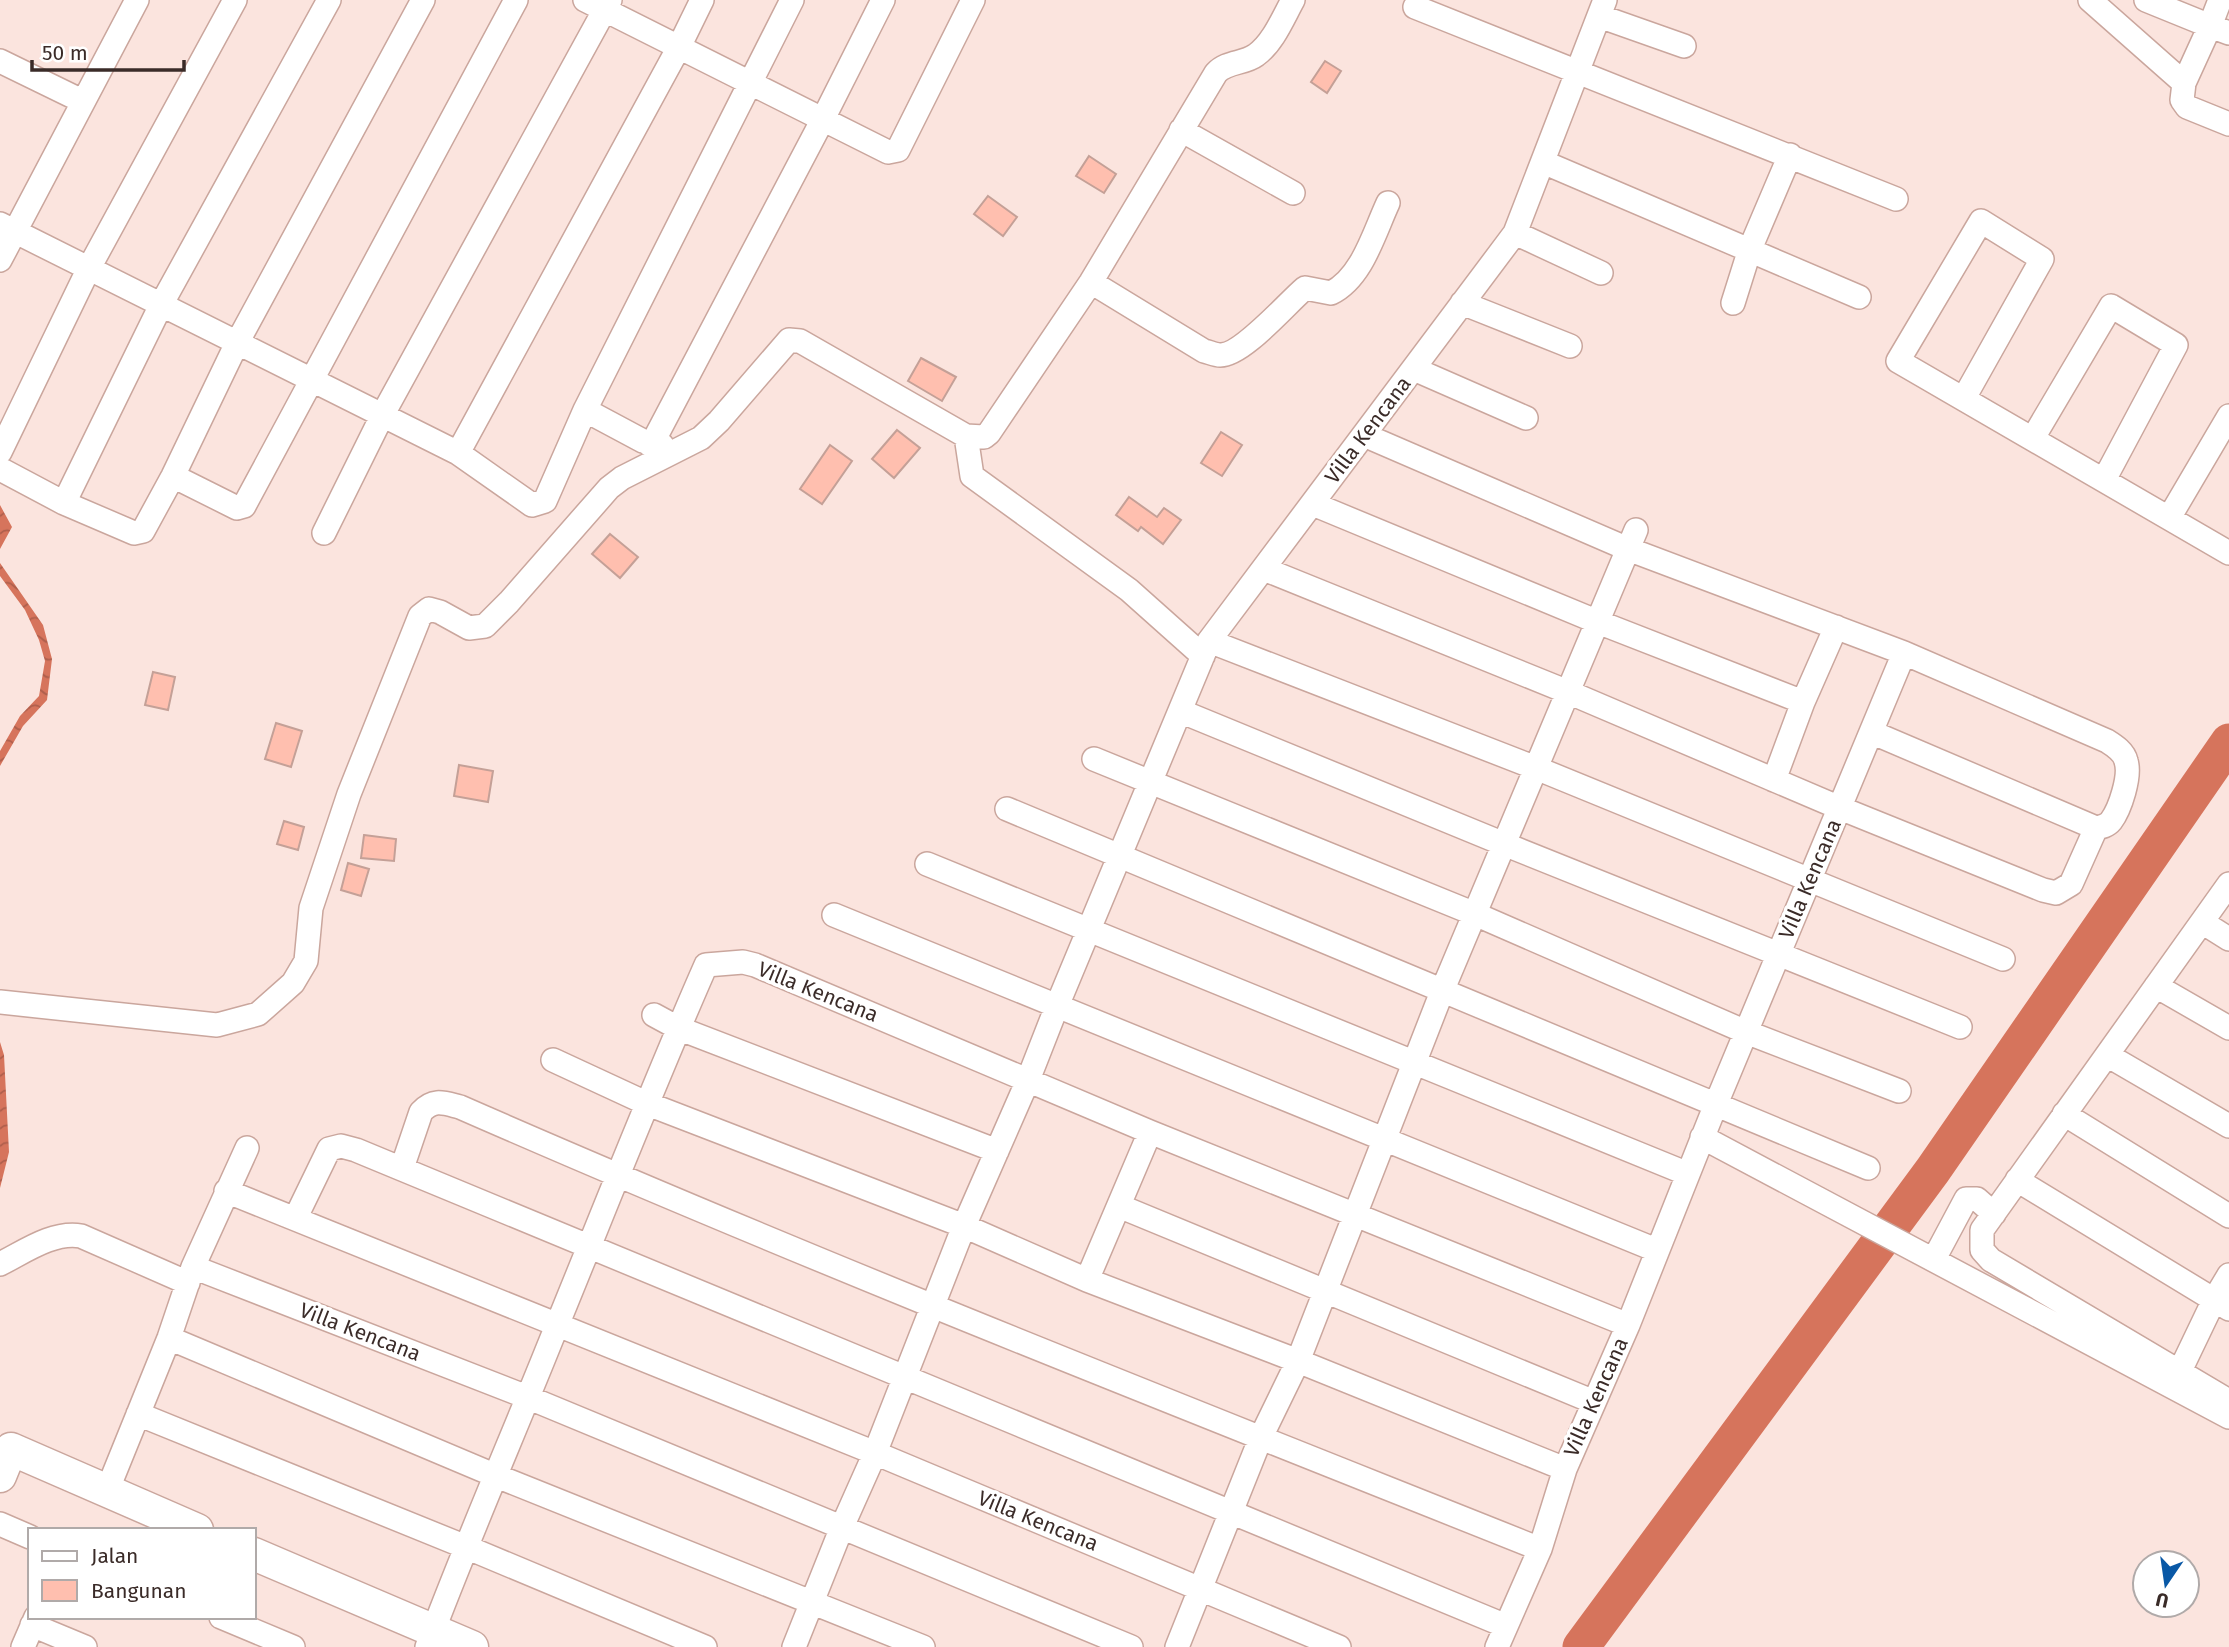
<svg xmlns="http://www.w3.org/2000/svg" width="2229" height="1647" font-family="'Fira Sans',sans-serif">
<defs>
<pattern id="water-waves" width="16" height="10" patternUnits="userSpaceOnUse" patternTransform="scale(1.75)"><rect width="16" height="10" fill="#d6745c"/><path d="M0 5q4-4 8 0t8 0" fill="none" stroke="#af5f4c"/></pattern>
</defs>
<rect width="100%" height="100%" fill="#fbe4de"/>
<path fill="url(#water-waves)" d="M0,505L12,527L0,549Z
M0,563L43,625L52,659L47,700L23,726L0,766V751L20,716L39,696L45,661L39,640L25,610L0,576Z
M0,1042L4,1055L9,1152L0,1188Z"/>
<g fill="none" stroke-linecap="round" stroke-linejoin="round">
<path stroke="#d6745c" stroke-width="37" d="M1581,1647L1933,1170L2229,742"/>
</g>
<path fill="#ffbfaf" stroke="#c4a097" stroke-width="2" d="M1325,61L1341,71L1327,93L1311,82Z
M1089,156L1116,174L1104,193L1076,176Z
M988,196L1017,217L1003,236L974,214Z
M921,358L956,377L942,401L908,381Z
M897,430L920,448L894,478L872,459Z
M1221,432L1242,445L1222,476L1201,463Z
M830,445L852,461L822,504L800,489Z
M1129,497L1157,517L1164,508L1181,520L1163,544L1141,527L1138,531L1116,515Z
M610,534L638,557L620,578L592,554Z
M153,672L175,677L168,710L145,705Z
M276,723L302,731L291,767L265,759Z
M459,765L493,771L488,802L454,796Z
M284,821L304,827L298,850L277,844Z
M364,835L396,839L394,861L361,858Z
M348,863L369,869L361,896L341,890Z"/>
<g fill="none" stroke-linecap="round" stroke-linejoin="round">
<defs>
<path id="street" d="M585,0L888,152L898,150L973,0
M2090,0L2184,83
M2146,0L2210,26L2220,0
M1415,7L1896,199
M1599,16L1684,46
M2229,33L2210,26L2184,83L2182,100L2187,107L2229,124
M0,61L82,101
M1181,130L1293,193
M1543,162L1859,297
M0,224L458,453L532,505L545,501L585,410L792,0
M1515,233L1601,273
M0,260L137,0
M1091,282L1204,351C1209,352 1215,355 1220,355C1242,356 1287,303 1305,288L1331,293C1362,278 1374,233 1388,203
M1462,303L1570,346
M1733,303L1750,249L1790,155
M1414,369L1526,418
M1964,398L2042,259L1981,221L1898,361L2229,553
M585,410L643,441L662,445
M1364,435L1628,549L1904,653L2107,741C2115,746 2124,752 2126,761C2131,776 2120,809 2111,821C2107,826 2101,827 2096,828L1871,732
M966,436L972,476L1129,590L1203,656
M2033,438L2111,306L2176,345L2104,480
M649,444L654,440L823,119L883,0
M0,452L89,268L235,0
M458,453L679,47L702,0
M0,469L64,503L134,533L143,531L173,476L237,343L423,0
M173,476L237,508L244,506L516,0
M64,503L161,305L329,0
M1313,504L1598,622L1803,702
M2169,518L2229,416
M324,533L383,414L610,0
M1264,569L1568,692L1840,808L2043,890L2056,893L2071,884L2096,828
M1209,641L1536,768L2003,959
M1180,711L1504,844L1960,1027
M1094,759L1475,914L1746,1032L1899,1091
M1774,780L1803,702L1836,627
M1007,809L1868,1168
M927,864L1688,1174
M2229,884L1982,1230V1250L1991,1260L2229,1401
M834,915L1656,1250
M2202,922L2229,939
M2156,986L2229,1028
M0,1002L217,1025L258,1014L293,983L306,961L311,908L349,794L420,616L429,609L440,612L469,628L485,626L509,602L609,488L622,478L701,438L719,421L789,340L800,341L966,436L984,437L989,433L1091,282L1216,73C1227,61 1244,64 1256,55C1273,43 1283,18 1293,0
M654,1015L678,1028L997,1151
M2107,1055L2229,1126
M553,1060L648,1104L964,1226L1087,1280L1298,1361L1565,1469
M2064,1114L2229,1216
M1702,1137L2229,1417
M402,1168L421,1112C434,1098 444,1103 460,1107C816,1263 1179,1405 1540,1549
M2017,1180L2229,1309
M226,1191L875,1453L1339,1647
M1119,1206L1594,1402
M296,1217L329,1149L341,1146L356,1150L1506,1626
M1934,1259L1966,1199H1977L1994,1214
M0,1264C24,1252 53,1231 81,1236L188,1283
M193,1267L527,1397L1131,1647
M1087,1280L1150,1132
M169,1338L494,1475L923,1647
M2179,1373L2214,1300L2229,1275
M138,1414L466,1547L705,1647
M107,1491L169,1338L193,1267L247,1148
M0,1524L30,1537
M221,1617L293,1647
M32,1625L85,1647
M23,1647L36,1617
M427,1647C468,1538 515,1431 558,1323C607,1203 654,1083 706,965L743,962L755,965L1150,1132L1628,1325
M794,1647L842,1527L875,1453L964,1226L1028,1080L1057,1006L1209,641L1515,233L1605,0
M1177,1647L1261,1437L1298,1361L1443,989L1636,530
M1497,1647L1540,1549L1565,1469L1628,1325L1716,1104L1904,653"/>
<path id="secondary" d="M0,1476L11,1449L197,1530
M254,1554L472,1647"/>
</defs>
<use href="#street" stroke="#caa69d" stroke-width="26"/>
<use href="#secondary" stroke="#caa69d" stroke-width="35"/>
<use href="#street" stroke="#fff" stroke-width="23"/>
<use href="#secondary" stroke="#fff" stroke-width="32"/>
</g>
<g text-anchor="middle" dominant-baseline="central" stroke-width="7" stroke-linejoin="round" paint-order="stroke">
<g font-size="21" fill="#3a2b28" stroke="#fff">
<text transform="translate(1368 430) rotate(-53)">Villa Kencana</text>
<text transform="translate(1810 879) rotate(-67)">Villa Kencana</text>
<text transform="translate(818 992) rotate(22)">Villa Kencana</text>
<text transform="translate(360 1332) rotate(21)">Villa Kencana</text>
<text transform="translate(1596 1397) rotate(-66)">Villa Kencana</text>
<text transform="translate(1038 1521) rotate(22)">Villa Kencana</text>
</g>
</g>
<rect x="28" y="1528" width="228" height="91" fill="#ffffff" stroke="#b0aaa9" stroke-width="2"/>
<rect x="42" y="1551" width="35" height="10" fill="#ffffff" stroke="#b0aaa9" stroke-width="2"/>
<text x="91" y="1563" font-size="21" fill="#3a2b28">Jalan</text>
<rect x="42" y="1580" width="35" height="21" fill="#ffbfaf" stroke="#b0aaa9" stroke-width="2"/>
<text x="91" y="1598" font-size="21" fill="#3a2b28">Bangunan</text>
<g transform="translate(2166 1584) rotate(193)"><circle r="33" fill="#ffffff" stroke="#b0aaa9" stroke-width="2"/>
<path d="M0-5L12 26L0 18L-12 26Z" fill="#0958a6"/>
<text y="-10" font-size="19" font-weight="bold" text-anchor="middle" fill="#3a2b28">U</text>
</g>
<path d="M32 60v10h152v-10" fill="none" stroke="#3a2b28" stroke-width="3.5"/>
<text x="42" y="60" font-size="21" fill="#3a2b28" stroke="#ffffff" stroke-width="5" paint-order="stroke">50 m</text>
</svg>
